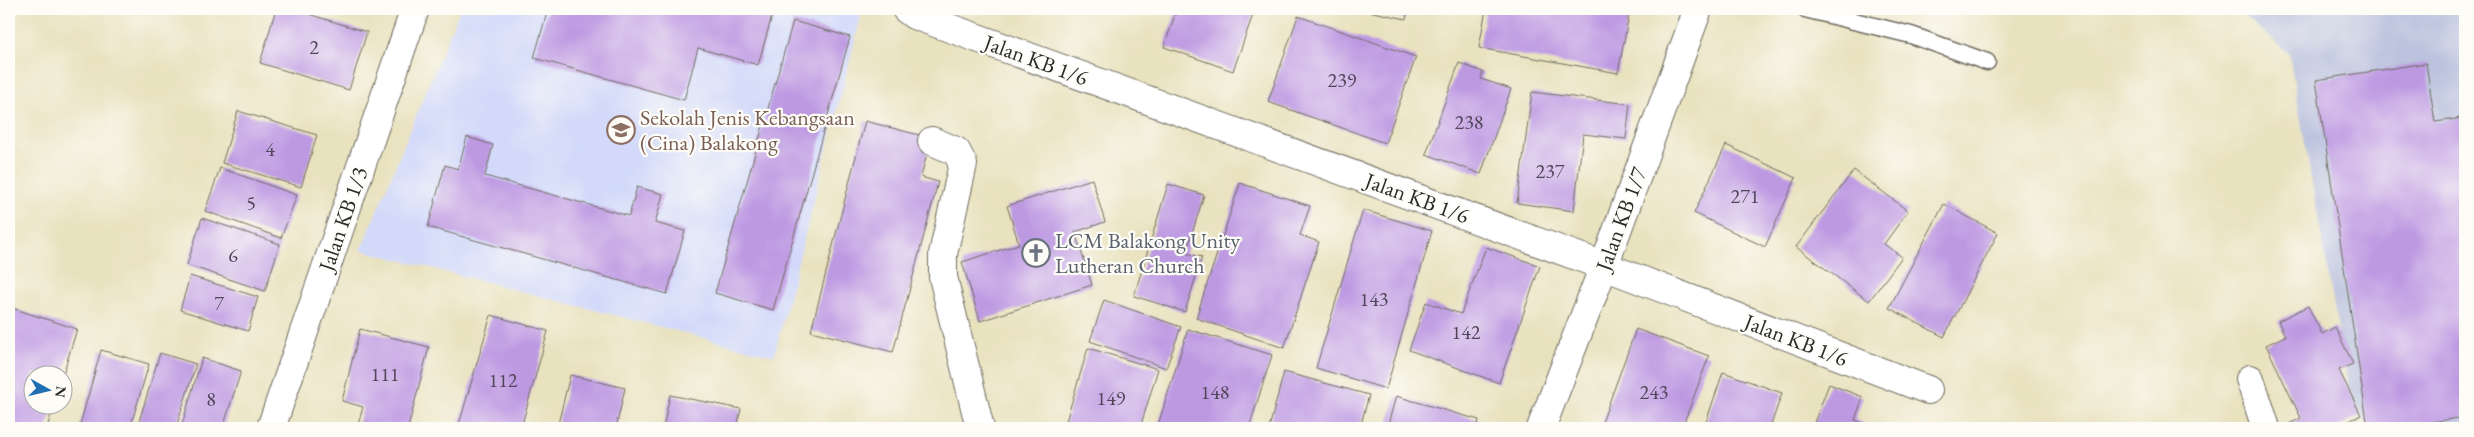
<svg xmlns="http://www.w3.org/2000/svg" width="2474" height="437" font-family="'EB Garamond',serif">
<rect width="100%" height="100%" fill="#fdfcf7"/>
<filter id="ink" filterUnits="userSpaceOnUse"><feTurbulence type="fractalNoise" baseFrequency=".02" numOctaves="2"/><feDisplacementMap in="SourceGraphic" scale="10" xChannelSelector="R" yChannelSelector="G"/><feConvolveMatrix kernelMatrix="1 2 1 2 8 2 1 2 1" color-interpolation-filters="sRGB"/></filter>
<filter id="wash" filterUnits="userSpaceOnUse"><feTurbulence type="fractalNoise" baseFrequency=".0096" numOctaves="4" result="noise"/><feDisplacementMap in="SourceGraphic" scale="20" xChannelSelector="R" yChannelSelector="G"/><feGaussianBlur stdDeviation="1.12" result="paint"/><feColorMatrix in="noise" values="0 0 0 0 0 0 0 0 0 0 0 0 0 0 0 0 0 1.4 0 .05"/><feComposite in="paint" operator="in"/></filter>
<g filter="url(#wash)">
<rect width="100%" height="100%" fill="#e9e2bf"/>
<path fill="#d2d9f9" d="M460,9H863L774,356L361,250Z"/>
<path fill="#bcc3de" d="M2237,9H2465V428H2371L2350,395L2289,54Z"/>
<g id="blocks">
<path fill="#bd99e2" d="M276,9H292L367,32L349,90L260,63Z
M548,9H774L758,65L698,48L684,100L534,58Z
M1177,9H1255L1233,71L1164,47Z
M1359,9H1408L1406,19Z
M1486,9H1630L1618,73L1479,48Z
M1298,16L1416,57L1385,143L1268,102Z
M793,21L850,37L773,310L715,293Z
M1459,63L1483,72L1481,79L1511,89L1481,174L1426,154Z
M2426,63L2435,122L2463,118L2465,134V417L2391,428H2368L2316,80Z
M1532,92L1630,104L1626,139L1583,134L1574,211L1517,203Z
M238,111L317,135L301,187L222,163Z
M865,121L931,138L921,177L938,182L893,352L811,331Z
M467,137L493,145L485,176L629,216L637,187L663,194L655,223L685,231L667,294L428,227L445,165L458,169Z
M1726,145L1796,178L1765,247L1694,213Z
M220,168L297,195L281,238L205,211Z
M1854,170L1908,211L1884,244L1902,257L1869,301L1796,247Z
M1092,179L1105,222L1075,232L1092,285L980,321L962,262L1019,244L1007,206Z
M1240,183L1310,206L1300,235L1319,242L1284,348L1196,318Z
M1168,184L1204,195L1186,253L1202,257L1185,312L1134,296Z
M1944,204L1998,233L1944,337L1889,308Z
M1363,210L1432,231L1386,389L1316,368Z
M202,218L280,244L265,291L187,265Z
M1486,247L1540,266L1499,383L1409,350L1426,302L1461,314Z
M190,276L258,297L248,331L180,310Z
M1104,300L1181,327L1166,368L1090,341Z
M2308,306L2322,334L2335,327L2353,364L2339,370L2361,415L2335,428H2286L2285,426L2301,418L2266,345L2285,336L2278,321Z
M9,307L77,329L63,374H32V404H54L47,428H20L9,425Z
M491,315L548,331L521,428H458Z
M360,329L429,347L408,428H357L363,407L342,401Z
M1188,329L1272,355L1249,428H1157Z
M1636,329L1709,356L1682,428H1600Z
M1088,348L1158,369L1140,428H1064Z
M101,350L149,364L130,428H79Z
M160,353L196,364L176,428H137Z
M202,358L241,371L223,428H181Z
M1284,372L1369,395L1360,428H1269Z
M1723,372L1782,393L1770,428H1704Z
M570,375L625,388L616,428H557Z
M1829,384L1863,397L1855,420L1876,428H1812Z
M670,395L741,409L737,428H663Z
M1396,396L1479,420L1477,428H1387Z"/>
</g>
</g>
<g filter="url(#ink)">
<use href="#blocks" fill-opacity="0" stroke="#6e6b5f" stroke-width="1"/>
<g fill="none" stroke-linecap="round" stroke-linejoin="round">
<defs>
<path id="lane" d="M1805,9L1911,35L1987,62"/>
<path id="street" d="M906,9L914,15L1604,266L1928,390
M932,141L956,151L963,164L943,254V277L980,428
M2250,379L2266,428
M271,428L415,9
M1541,428L1604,266L1698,9"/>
</defs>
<use href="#lane" stroke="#6e6b5f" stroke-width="19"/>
<use href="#street" stroke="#6e6b5f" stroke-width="30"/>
<use href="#lane" stroke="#fff" stroke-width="16"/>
<use href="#street" stroke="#fff" stroke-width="28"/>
</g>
</g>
<defs>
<symbol id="school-ring" viewBox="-11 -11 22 22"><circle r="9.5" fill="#fdfcf7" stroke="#8d6e63" stroke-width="1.5"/><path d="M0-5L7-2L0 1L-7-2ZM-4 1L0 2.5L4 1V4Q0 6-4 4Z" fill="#8d6e63"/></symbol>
<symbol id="church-ring" viewBox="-11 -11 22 22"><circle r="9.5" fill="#fdfcf7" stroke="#6b7280" stroke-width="1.5"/><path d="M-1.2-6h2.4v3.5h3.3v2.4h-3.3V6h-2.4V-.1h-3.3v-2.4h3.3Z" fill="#6b7280"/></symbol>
</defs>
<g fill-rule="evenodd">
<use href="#school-ring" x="605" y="114" width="32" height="32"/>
<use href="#church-ring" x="1020" y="237" width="32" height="32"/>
</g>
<g text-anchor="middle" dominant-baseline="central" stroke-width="4.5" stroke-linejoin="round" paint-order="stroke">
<g font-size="20" fill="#504659">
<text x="314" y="47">2</text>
<text x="1342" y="80">239</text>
<text x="1469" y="122">238</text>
<text x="270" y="149">4</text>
<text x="1550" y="171">237</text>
<text x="1745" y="196">271</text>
<text x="251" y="203">5</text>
<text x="233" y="255">6</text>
<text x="1374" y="299">143</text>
<text x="219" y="303">7</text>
<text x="1466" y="332">142</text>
<text x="385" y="374">111</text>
<text x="503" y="380">112</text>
<text x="1215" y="392">148</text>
<text x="1654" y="392">243</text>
<text x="1111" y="398">149</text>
<text x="211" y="399">8</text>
</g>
<g font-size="22" fill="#2b2b2b" stroke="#fdfcf7">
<text transform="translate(1036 60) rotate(20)">Jalan KB 1/6</text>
<text transform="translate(1417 198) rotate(20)">Jalan KB 1/6</text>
<text transform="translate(343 219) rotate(-71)">Jalan KB 1/3</text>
<text transform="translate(1621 219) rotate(-70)">Jalan KB 1/7</text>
<text transform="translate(1796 340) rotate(21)">Jalan KB 1/6</text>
</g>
<g font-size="22" fill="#785e54" stroke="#fdfcf7" text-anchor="start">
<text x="640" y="117">Sekolah Jenis Kebangsaan<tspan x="640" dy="25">(Cina) Balakong</tspan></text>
</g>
<g font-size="22" fill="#5b616d" stroke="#fdfcf7" text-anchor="start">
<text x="1055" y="240">LCM Balakong Unity<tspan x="1055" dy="25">Lutheran Church</tspan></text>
</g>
</g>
<rect width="2474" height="437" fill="none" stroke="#fdfcf7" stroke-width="30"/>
<g transform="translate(48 390) rotate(98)"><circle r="24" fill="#fdfcf7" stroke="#a9a8a5"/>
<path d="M0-4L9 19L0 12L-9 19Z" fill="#1f6fb2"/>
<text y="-8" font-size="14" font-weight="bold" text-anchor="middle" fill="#2b2b2b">N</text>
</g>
</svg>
